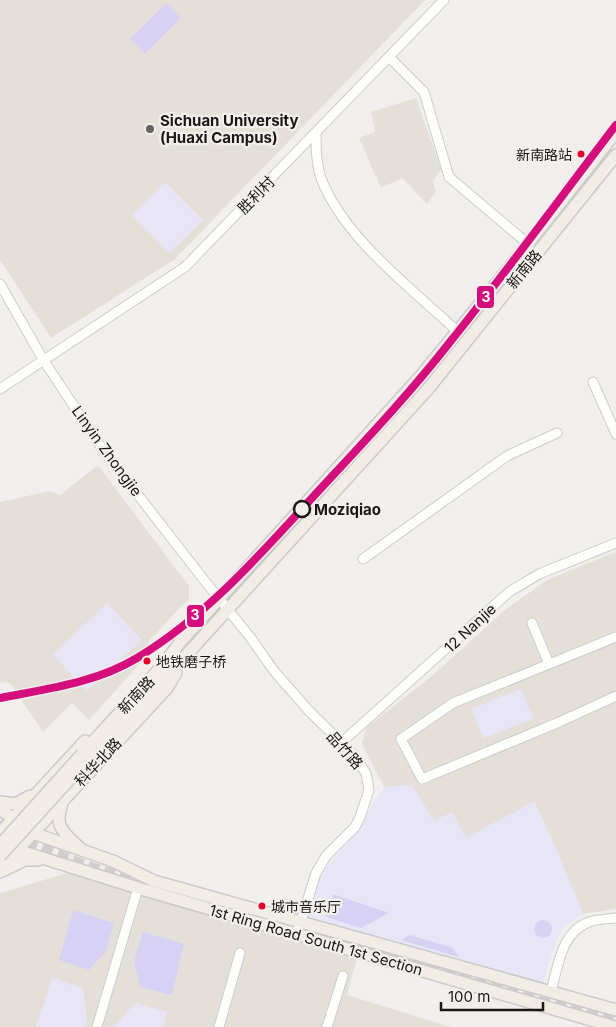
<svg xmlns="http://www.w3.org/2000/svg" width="616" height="1027" font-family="Inter,'Noto Sans SC',sans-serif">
<rect width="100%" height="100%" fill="#f1efed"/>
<path fill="#e4e0d9" d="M0,0H425L175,259L51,338L0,260Z
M416,98L441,169L433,181L436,192L427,204L402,178L381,188L359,138L375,132L371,112Z
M98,465L189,586V598L148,642L154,648L89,720L72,703L43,732L10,683L0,682V502L50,491L60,495Z
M616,552V909L583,914L555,846L534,802L466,838L434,822L412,785L384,787L362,744L366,728L433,675L506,609L549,579Z
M74,871L357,958L347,995L451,1027H0V893Z"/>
<path fill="#e8e5f6" d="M165,182L203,220L170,253L132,215Z
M107,603L142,640L87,691L53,655Z
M521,689L533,719L483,738L471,709Z
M412,785L434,821L452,812L466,838L533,802L555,846L583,914L565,925L556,942L543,983L374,938L309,918L321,874L355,835L384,787Z
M52,978L83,988L87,1018L85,1027H36Z
M135,1003L167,1012L163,1027H114Z"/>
<path fill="#d7d2f4" d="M166,3L181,18L145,54L130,39Z
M333,894L389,913L361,928L326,917Z
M73,910L114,923L106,951L89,970L59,960Z
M534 929a9 9 0 1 1 18 0a9 9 0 1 1-18 0Z
M143,932L184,944L172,995L140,987L134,961Z
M410,935L453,948L459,957L401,940Z"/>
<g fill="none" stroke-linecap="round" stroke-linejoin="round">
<path stroke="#d1cfcd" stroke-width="11" stroke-dasharray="11 5.5" stroke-linecap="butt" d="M0,822C46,857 104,872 159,887
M428,967L616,1020"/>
<defs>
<path id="minor" d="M389,57L424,92L449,177L527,243
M316,132C316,147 316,163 321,178C343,237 411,288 457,331
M0,284L44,361L103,450L204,580L250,637L274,671L310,712L352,753L366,773L369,790L360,817L355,827L326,856L316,873L297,934
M593,382L616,434
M0,389L185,267L444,0
M363,559L507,456L557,433
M532,623L549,664
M616,637L453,703L401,739L422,779L557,723L616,696
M342,742L509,592L539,574L616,543
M551,991C558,967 561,932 589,922C597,919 607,919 616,918
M97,1027L138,888
M219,1027L240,953
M327,1027L343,976"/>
<path id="major" d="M82,754L162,666L181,641L419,378L497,283L616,132
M88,759L191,650L428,389L616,155
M0,802L15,804L30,796
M62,804C53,827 65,834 81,849
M0,809L33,833L113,861L154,881L616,1010
M0,833L85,741
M0,836L17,850L138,888L615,1027
M0,869L167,688L176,673
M0,872L25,860H38"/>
</defs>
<use href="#minor" stroke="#cdcccb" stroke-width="11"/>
<use href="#major" stroke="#cccbca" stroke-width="14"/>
<use href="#minor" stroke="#fdfdfc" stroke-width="9"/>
<use href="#major" stroke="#f1ede6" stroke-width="11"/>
<defs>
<path id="major-bridge" d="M0,845L82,754
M0,856L88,759"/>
</defs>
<use href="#major-bridge" stroke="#cccbca" stroke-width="14" stroke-linecap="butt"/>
<use href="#major-bridge" stroke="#f1ede6" stroke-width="11"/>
<defs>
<path id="metro-1" d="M0,698C46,689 96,683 137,658C205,617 259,556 312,498C359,447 407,397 450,342C507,271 561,197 616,125"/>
</defs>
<use href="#metro-1" stroke="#f2f0ec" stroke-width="11"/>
<use href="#metro-1" stroke="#d40f7d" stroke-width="8"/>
</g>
<circle fill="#656362" stroke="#f2f0ec" stroke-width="2" cx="150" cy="129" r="5"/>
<g fill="#e4002b" stroke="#f2f0ec" stroke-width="2">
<circle cx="581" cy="154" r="4.5"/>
<circle cx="147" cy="661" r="4.5"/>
<circle cx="262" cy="906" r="4.5"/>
</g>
<circle fill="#f2f0ec" stroke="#191817" stroke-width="2.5" cx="302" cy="509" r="8"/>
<g text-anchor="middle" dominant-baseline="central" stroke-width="4.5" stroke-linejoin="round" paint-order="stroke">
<g font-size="14" fill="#191817" stroke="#f2f0ec" text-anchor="start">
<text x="572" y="154" text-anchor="end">新南路站</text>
<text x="156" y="661">地铁磨子桥</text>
<text x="271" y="906">城市音乐厅</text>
</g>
<g font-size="15" font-weight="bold" fill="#191817" stroke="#f2f0ec" text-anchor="start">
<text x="160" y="120">Sichuan University<tspan x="160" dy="17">(Huaxi Campus)</tspan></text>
</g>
<g font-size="15" fill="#191817" stroke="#f2f0ec">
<text transform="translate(256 195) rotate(-46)">胜利村</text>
<text transform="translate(524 269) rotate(-51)">新南路</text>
<text transform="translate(107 451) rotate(54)">Linyin Zhongjie</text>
<text transform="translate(470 628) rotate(-43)">12 Nanjie</text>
<text transform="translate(136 695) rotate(-47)">新南路</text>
<text transform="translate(345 750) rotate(48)">品竹路</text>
<text transform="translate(98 762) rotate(-47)">科华北路</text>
<text transform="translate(316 940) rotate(16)">1st Ring Road South 1st Section</text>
</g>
<g font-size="15" font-weight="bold" fill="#191817" stroke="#f2f0ec" text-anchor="start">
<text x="314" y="509">Moziqiao</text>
</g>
</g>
<g stroke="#f2f0ec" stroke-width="2">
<rect x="476" y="285" width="19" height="24" rx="5" fill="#d40f7d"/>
<rect x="186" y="604" width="19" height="24" rx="5" fill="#d40f7d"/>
</g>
<g font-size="14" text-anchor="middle" font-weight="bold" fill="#fff">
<text x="486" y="302">3</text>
<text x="195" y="620">3</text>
</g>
<path d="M441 1002v8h102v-8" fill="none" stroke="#191817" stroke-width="2.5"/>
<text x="448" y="1002" font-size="15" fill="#191817" stroke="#f2f0ec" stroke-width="4" paint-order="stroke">100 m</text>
</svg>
